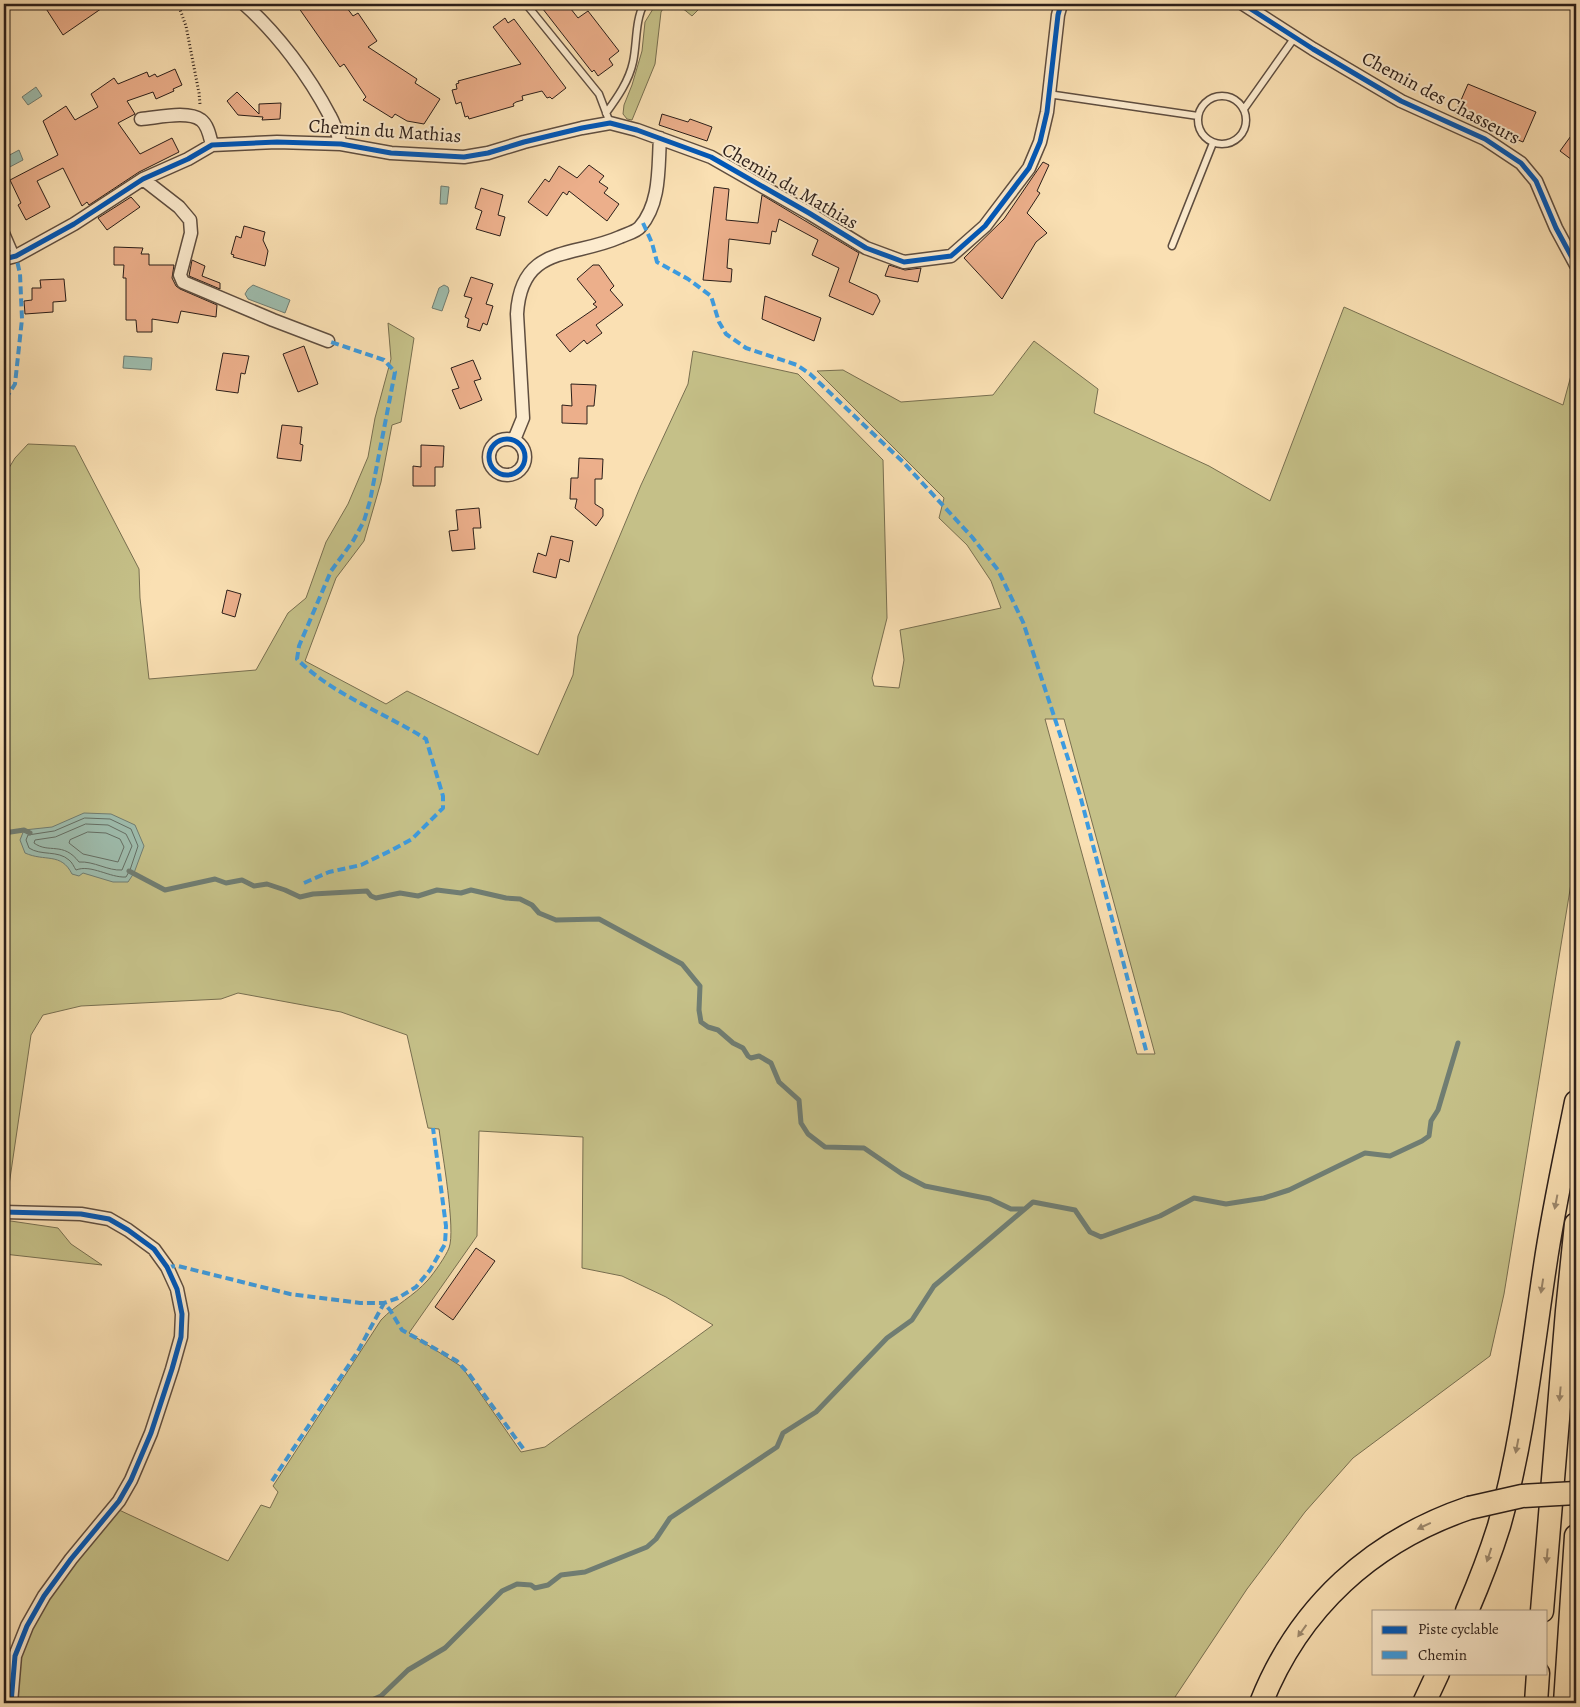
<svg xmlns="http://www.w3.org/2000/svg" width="1580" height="1707" font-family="Alegreya,serif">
<rect width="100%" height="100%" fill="#fae0b3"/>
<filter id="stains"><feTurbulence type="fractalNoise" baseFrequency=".004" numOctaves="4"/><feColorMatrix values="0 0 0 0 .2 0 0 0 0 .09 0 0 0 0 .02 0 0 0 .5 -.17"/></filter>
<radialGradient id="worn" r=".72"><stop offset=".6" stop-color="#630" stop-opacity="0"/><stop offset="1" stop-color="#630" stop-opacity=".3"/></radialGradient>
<path fill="#c5c088" stroke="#786f50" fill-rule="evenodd" d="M656,4H666L661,12L655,64L632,120L627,119L623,114L624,105L632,85L642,51L645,22Z
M673,4H704L692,16L681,7Z
M1344,307L1563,405L1576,357V853L1504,1294L1490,1356L1353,1458L1305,1512L1247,1589L1171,1703H15C18,1688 18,1672 21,1657C35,1602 83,1553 117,1509L228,1561L261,1505L270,1508L278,1492L273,1486L381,1320C395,1305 414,1296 428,1280C434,1273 446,1256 449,1248C456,1230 442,1152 439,1129L428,1128L407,1035L341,1012L238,993L221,999L81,1006L43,1015L31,1035L7,1199L4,1198V476L15,458L28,444L75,446L139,569L140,598L149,679L256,670L288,613L306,598L326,542L348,504L368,457L375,418L391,359L388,323L414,338L401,422L392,425L381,482L364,541L336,578L305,661L386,704L407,691L538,755L573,675L578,636L641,485L688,384L693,351L798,374L883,460L887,618L872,678L874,686L899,688L904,660L900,630L1001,608L991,581L967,545L939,518L944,498L817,371L843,370L901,402L993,395L1034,341L1098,389L1094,413L1209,466L1270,501ZM1045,719H1064L1155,1054H1137ZM479,1131L583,1137L582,1268L622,1276L666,1297L713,1325L545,1447L521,1452L462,1367L409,1333L477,1236Z
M4,1220L58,1228L71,1244L102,1265L4,1254Z"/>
<path fill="#9ebdae" stroke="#707d72" d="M36,87L42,96L28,105L22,97Z
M19,150L23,160L6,169L4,158Z
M441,186L449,187L447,204H440Z
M253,285L290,300L285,313L248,299L245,294L248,289Z
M444,285L448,287L449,291L442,311L432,308L439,288Z
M124,356L152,358L151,370L123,368Z
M84,813L111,814L135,825L144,846L134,873L128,882H113L83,873L79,876L72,874C61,852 45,862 25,853L20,840L24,830L52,827Z"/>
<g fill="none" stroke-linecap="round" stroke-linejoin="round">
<path stroke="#646e64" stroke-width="1" d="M85,818L110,819L131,829L138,846L130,870L126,877C110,878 91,864 76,870C74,867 72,862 69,860C58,850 41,856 29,848L26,840L28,835L54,831Z
M86,824L108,825L126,834L132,846L122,870C108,871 94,861 79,862C63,841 49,854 34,843L35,840L55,837Z
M88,832L106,833L120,839L124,847L118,862L83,854L69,843L70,840Z"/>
<path stroke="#707d72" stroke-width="5" d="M4,833L24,830L30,833
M129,871L165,890L215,879L226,883L242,880L254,886L267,884L285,890L300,897L313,894L367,891L371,896L376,898L400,893L418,896L437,890L461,893L471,890L506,898L520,899L532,905L539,913L556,920L599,919L682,964L700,986L699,1010L701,1022L708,1027L718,1030L733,1043L743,1048L748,1056L751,1058L759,1056L771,1063L779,1082L799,1100L801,1123L808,1134L825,1147L864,1148L902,1174L925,1186L990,1199L1011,1209H1023
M365,1703L381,1696L408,1670L445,1648L502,1591L517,1584L531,1585L535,1588L548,1585L561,1575L585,1572L647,1547L656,1539L670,1518L777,1447L783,1433L816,1412L887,1338L912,1320L934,1286L1033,1202L1075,1210L1090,1232L1101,1237L1160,1216L1194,1198L1226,1204L1264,1198L1289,1190L1365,1153L1390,1156L1422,1141L1429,1136L1431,1121L1438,1110L1458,1043"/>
</g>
<path fill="#ecaf8b" stroke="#2b1e19" d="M43,4H108L63,35Z
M296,4H344L353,16L358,13L377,41L368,47L417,79L415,83L440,99L424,124L407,121L395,114L392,118L363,100L366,97L344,64L340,67Z
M539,4H567L578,18L588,11L619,51L609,59L613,65L598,76L594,70L592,72Z
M505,18L508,23L514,19L566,88L552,99L550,97L547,98L542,91L522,96L523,100L516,102L513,104L514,106L469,119L468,116L465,117L461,102L456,104L452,90L457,89L456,84L459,83L458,81L521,64L493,27Z
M175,69L182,85L173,89L174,91L156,99L153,92L127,101L135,114L118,123L140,154L172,138L179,152L139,172L89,205L87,202L82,206L63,168L37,181L50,207L26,220L18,205L21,203L10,180L58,155L43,121L66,106L75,120L98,107L91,94L114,78L118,84L147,72L149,77L155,74L157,77Z
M1468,84L1536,112L1523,142L1455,114Z
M237,92L259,114V104L281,103L280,119L262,120L263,117L238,115L227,101Z
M662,114L688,122L690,119L712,127L707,141L659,125Z
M1576,129V163L1560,151Z
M1043,162L1049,165L1037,191L1040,193L1027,213L1047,233L1036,242L1002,299L964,258L1004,219Z
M589,165L604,176L599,182L608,188L604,193L619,204L607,221L569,191L567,195L563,192L547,216L528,202L545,179L549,182L559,166L577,178Z
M714,187L729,189L726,220L758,223L762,195L859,253L849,282L877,295L880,301L873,315L829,296L839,268L812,255L818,240L779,219L776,232L772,231L770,244L729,239L727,268L732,269L731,282L703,280Z
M481,188L503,195L498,215L505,217L500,236L476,229L482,211L475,208Z
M131,197L140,207L107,230L98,218Z
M244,226L265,232L263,240L268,251L265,266L233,257L234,255L231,254L236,236L241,238Z
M114,247L143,248L141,254H149V265H174L172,278L176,286L180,289L217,305L216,317L181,311L178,323L152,319V332H137L136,320H126V278H123L124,265H114Z
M192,260L205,266L202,276L220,283V289L189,276Z
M593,265H599L614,286L610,290L623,305L596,325L602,333L587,344L584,340L570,352L556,335L597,307L593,304L596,302L577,279Z
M889,265L905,270L921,268L918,282L885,276Z
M471,277L493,284L486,304L493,306L487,325L483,323L480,331L467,327L469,319L465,317L472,298L464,296Z
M64,279L66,301L53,302V312L25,314L24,301L32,300V288H41L40,280Z
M765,296L821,318L814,341L762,319Z
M304,346L318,384L298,392L283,354Z
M223,353L249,356L245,374L241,373L238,393L216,390Z
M473,360L481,379L474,381L482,400L460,409L452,390L459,388L451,368Z
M571,384L596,385L594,406H587V424L562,423V405L572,406Z
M282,425L302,427L300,444L303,445L301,461L277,458Z
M421,445L444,446L443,467H435V486H413V466L421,467Z
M579,458L603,459L602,479H595V504L603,509V516L596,526L575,508L577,499H570L571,478H578Z
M479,508L481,528H473L475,549L452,551L449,531L458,530L456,510Z
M551,536L573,541L569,562L560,559L556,578L533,572L538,553L546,556Z
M227,590L241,594L235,617L222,613Z
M476,1248L495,1261L453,1320L435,1307Z"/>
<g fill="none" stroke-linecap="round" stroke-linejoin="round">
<defs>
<path id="lane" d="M526,4L599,94L610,123
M1048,94L1198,116
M1198 120a24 24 0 1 1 48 0a24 24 0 1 1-48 0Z
M1244,109L1295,37
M606,113C617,98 629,81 633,62C637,44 635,20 644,4
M4,228L16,256
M1172,246L1213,143"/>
<path id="street" d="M244,4C278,34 309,76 330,116C335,125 338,135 341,144
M1243,4L1313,49L1401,101L1485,139L1521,163L1536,181L1556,228L1576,265
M141,119C156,118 188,110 201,120C208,125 210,137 212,145
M143,179L179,207L190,220L191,233L180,275L183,282L273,320L328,341
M4,259L16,256L74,224L143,179L188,159L212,145L277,142L341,144L391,153L464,157L488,153L524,142L582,128L610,123L637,130L711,157L809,213L866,248L904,262L951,256L985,226L1029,168L1040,142L1047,112L1058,15L1061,4
M489 457a18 18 0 1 1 36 0a18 18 0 1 1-36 0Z
M514,440L523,418L517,314C521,244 573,258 620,237C626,234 636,232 640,227C661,203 658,167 660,138
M4,1212L81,1214L109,1219L128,1230L154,1249L167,1267L177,1289L182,1314L181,1337L172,1369L151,1433L131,1480L119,1501L71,1559L44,1596L27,1626L15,1656L11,1703"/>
<path id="highway" d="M1467,1611C1479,1583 1490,1555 1499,1526C1523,1442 1532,1352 1545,1266C1553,1211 1565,1157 1576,1102
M1542,1611L1567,1311L1576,1224
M1261,1703C1299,1607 1372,1541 1469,1508
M1424,1703L1438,1673
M1536,1703L1538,1673
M1565,1703L1576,1536"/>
</defs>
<use href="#lane" stroke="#5f4e40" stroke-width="9"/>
<use href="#street" stroke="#5f4e40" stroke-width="15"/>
<use href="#highway" stroke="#2b1e19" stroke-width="25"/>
<path stroke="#2b1e19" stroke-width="3" stroke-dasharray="1 2.5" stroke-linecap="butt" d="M178,4L186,26L199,93L200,104"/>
<use href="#lane" stroke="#fcebce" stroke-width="6"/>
<use href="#street" stroke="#fcebce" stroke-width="12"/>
<use href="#highway" stroke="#fae0b3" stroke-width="22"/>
<defs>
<path id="highway-bridge" d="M1469,1508L1522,1496L1576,1493"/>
</defs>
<use href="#highway-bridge" stroke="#2b1e19" stroke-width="25" stroke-linecap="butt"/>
<use href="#highway-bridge" stroke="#fae0b3" stroke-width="22"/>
<path stroke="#3d9bdf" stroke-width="4" stroke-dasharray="8 4" stroke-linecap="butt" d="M643,223L652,243L657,262L688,279L711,296L719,322L726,334L746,348L797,365L810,374L903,462L972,537L998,570L1023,622L1080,795L1147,1054
M4,398L8,395L15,384L22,319L20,274L16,256
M304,883L329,872L361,865L392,850L412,839L443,808V796L426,739C383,712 333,695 297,659L299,646L331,571L353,541L364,521L370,501L395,372L384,360L328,341
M167,1267L178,1266L290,1294L360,1303H384L398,1298L416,1287L430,1270L445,1244L446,1226L433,1128
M272,1481L358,1351L384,1303L390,1310L402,1330L457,1361L469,1374L525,1451"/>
<defs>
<path id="cycleway" d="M1243,4L1313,49L1401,101L1485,139L1521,163L1536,181L1556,228L1576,265
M4,259L16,256L74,224L143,179L188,159L212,145L277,142L341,144L391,153L464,157L488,153L524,142L582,128L610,123L637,130L711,157L809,213L866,248L904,262L951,256L985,226L1029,168L1040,142L1047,112L1058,15L1061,4
M489 457a18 18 0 1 1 36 0a18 18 0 1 1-36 0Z
M4,1212L81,1214L109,1219L128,1230L154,1249L167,1267L177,1289L182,1314L181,1337L172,1369L151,1433L131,1480L119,1501L71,1559L44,1596L27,1626L15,1656L11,1703"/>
</defs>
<use href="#cycleway" stroke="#fcebce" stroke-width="8"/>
<use href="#cycleway" stroke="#0057b8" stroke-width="5"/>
</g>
<defs><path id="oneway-solid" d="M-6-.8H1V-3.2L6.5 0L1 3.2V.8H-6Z" transform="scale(1.25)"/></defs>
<g fill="#9d896e">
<use href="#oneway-solid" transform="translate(1556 1202) rotate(101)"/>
<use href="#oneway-solid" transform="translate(1542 1286) rotate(99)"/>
<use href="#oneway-solid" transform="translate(1560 1394) rotate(95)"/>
<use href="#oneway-solid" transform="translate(1517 1446) rotate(101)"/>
<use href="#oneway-solid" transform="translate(1424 1526) rotate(155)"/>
<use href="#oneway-solid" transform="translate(1489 1555) rotate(108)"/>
<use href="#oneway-solid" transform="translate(1547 1556) rotate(95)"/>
<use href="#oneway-solid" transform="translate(1302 1631) rotate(126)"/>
</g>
<g text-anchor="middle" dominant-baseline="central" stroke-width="4" stroke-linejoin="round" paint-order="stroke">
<g font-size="19" fill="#2b1e19" stroke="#fcebce">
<text transform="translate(1441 98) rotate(28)">Chemin des Chasseurs</text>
<text transform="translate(385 131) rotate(4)">Chemin du Mathias</text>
<text transform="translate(790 186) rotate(30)">Chemin du Mathias</text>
</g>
</g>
<rect width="1580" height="1707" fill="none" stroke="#fae0b3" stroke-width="20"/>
<rect x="5" y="5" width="1570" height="1697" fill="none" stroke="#2b1e19" stroke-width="2.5"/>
<rect x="10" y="10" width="1560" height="1687" fill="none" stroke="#2b1e19"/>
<rect x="1372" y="1610" width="175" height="65" fill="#fcebce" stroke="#a89986"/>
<rect x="1382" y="1626" width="25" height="8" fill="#0057b8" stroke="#a89986"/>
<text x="1418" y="1634" font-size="15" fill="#2b1e19">Piste cyclable</text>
<rect x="1382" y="1651" width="25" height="8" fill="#3d9bdf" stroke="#a89986"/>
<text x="1418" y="1660" font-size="15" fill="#2b1e19">Chemin</text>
<rect width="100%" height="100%" filter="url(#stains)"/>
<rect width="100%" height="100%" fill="url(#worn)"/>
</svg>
